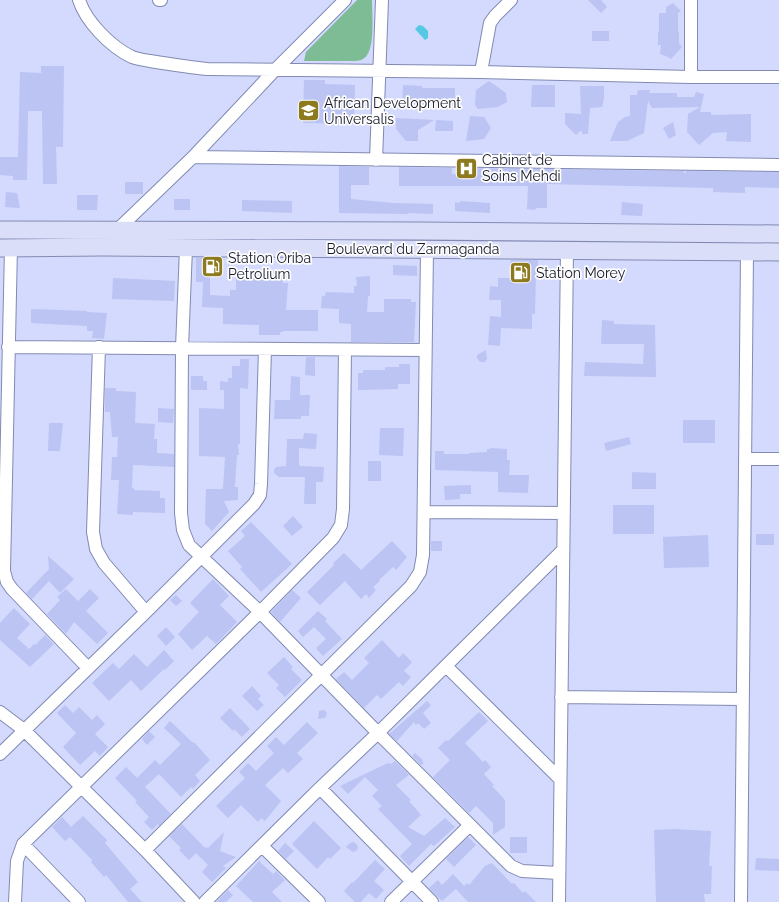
<svg xmlns="http://www.w3.org/2000/svg" width="779" height="902" font-family="Raleway,sans-serif">
<rect width="100%" height="100%" fill="#d3dafe"/>
<path fill="#7ebc95" d="M357,0H372C372,13 375,45 367,55C364,60 359,61 353,61H304L306,52Z"/>
<path fill="#55c9e4" d="M419,25L423,26L428,31V38L425,40L415,29Z"/>
<path fill="#bbc4f2" d="M588,0H601L607,7L601,13Z
M673,3L681,11L678,13V32L679,31V43L682,47L671,59L666,56L660,54L661,45H658V32H659V13H666V7Z
M592,31H609V41H592Z
M41,66H64L63,147H56L57,184H43L42,111H28L27,180H13V176L0,175V157H18L20,72L41,73Z
M304,80H325V84L355,85L354,124L303,123Z
M489,81L506,93L507,102L498,107L478,109L475,105L476,90Z
M403,85L422,86V88H455V105L402,104Z
M532,85H555V107H531Z
M580,86H604V99L602,107L590,108L588,134H582V131H580L576,135L565,124V113L581,114Z
M638,90H650L649,93H677V97H694L696,92L704,94L700,112H711V115L751,114V142L726,141L727,132L713,133L699,145L687,132L688,114L700,107L652,108L648,101L644,133L627,141H610L618,122L625,117L630,116V95H637Z
M470,116L484,117L491,128L484,139L466,141Z
M396,118L434,120L418,130V141H406L396,129Z
M436,120L453,121V131H435Z
M673,122L676,135L669,139L663,128Z
M339,166L369,167V185H351V199L393,203L433,204V214L408,213V214L339,213Z
M399,167L452,168V174H462L463,168L684,171V173H686V171L779,172V188L745,187V193L713,192V188L547,184V208H536L535,210L527,209L528,186H399Z
M125,182H143V194H125Z
M6,192L17,193L20,208L5,207Z
M77,195H98L97,210H77Z
M174,199H190V210H174Z
M242,200L292,201V213L242,211Z
M460,201L490,203V213L455,211V202L460,203Z
M622,202L643,204L642,216L621,215Z
M196,258H210V295L230,296V290H236V276L283,277V283H288L286,310H318V331H283V332H280V335H259V325L223,324V308L202,307L203,282H196Z
M511,260H538V274H536L535,314H532V329L501,328L500,346L488,345L490,316L501,317V300H489L490,286L498,287V278H510Z
M393,265L417,266V276L393,275Z
M370,276V296H368L367,312H384V299H411V302H416L414,342H351V324L339,323V309L321,308L322,296H325L326,292L354,293V286H357L356,277Z
M113,278L175,281L174,301L112,299Z
M31,309L87,311V312L107,313L104,339L92,338L93,331H87V326L31,323Z
M602,320L614,321V324L655,325L656,377L584,376L585,362L643,364L644,344H601Z
M486,350L487,359L485,362H480L477,358V355Z
M306,357H315V376L305,375Z
M240,359H249L248,389L240,388V444H238L239,455H237L235,487H238V500L224,501L229,512L212,531L205,524L206,489H223L225,457L199,456V408L224,409V390H220V381L228,382V378H232V366H240Z
M399,364H410V384H398V389L358,390V373H363V370H385V367H399Z
M191,376H203V381H207V390H191Z
M291,376L300,377V395H310L309,416H301V419H274L275,400H290Z
M105,388H116V391L136,392L135,423L155,424L154,439H157V453L174,454V467L133,465L132,488H134V490L160,491V498H165V513L133,512V515L117,514L119,480H111L112,457H117L118,437H112L110,412H105Z
M158,408L174,409L173,423L158,422Z
M683,420H715V443H683Z
M49,423H63L60,451H48Z
M380,428H404L403,456L379,455Z
M304,433L317,434L316,449L299,448V464L300,466L324,467L323,482H316V504H304L305,477H279L274,473V470L276,467L286,466L287,439H303Z
M629,437L631,444L606,451L604,443Z
M490,448L507,449V460H510L509,475H529L528,493L498,492V472L435,470V451H444V454H469V453L487,452V449H490Z
M368,461H381V481H368Z
M632,472L656,473V489H632Z
M471,485V494H460V499L445,500L444,486Z
M613,505H654V534H613Z
M293,516L303,527L292,536L283,526Z
M251,522L292,564L261,592L240,569L242,567L228,551L245,536L241,531Z
M756,534H774V545H756Z
M708,535L709,567L664,568L663,537Z
M392,541L407,557L396,570L393,567L379,580L380,581L373,587L376,590L369,598L366,594L361,599L345,581L320,605L307,592L334,565L333,563L344,553L361,570Z
M431,541H442V551H431Z
M48,556L74,579L60,593L49,581L32,599L26,593L49,569Z
M213,579L229,596L220,605L237,622L216,644L207,636L192,650L178,634L199,612L190,603Z
M66,589L78,601L90,589L99,598L86,611L108,633L97,644L74,622L66,634L47,614L60,600L57,597Z
M292,590L301,598L280,622L271,612Z
M176,595L182,601L176,606L170,600Z
M14,608L30,624L17,638L29,649L34,644L35,645L45,635L54,644L30,667L0,640V623Z
M318,611L327,619L325,621L342,639L323,656L316,648L326,639L314,627L303,637L298,631Z
M166,627L175,637L166,646L157,636Z
M382,640L399,658L403,653L412,662L404,671L411,677L403,686L399,682L381,699L377,695L364,708L336,679L344,672L352,680L369,663L364,658Z
M164,650L174,661L165,670L164,669L141,691L131,680L109,701L92,683L113,663L119,669L134,654L147,667Z
M284,657L293,667L291,669L302,680L285,697L276,688L279,685L267,673Z
M252,686L261,696L258,699L264,705L257,711L242,696Z
M427,701L431,705L423,713L431,723L424,729L418,723L416,725L414,722L397,741L389,734Z
M65,705L73,713L79,707L92,720L97,715L105,724L95,734L108,747L100,756L95,751L80,765L63,747L76,733L57,713Z
M230,708L250,729L242,737L234,729L233,731L220,718Z
M324,710L327,713L326,717L324,718L318,719L319,711Z
M479,712L488,721L465,743L483,762L485,760L491,767L484,774L494,785L492,786L505,800V827L493,835V823L476,806L469,813L433,777L450,760L438,748L446,740L448,741Z
M170,721L193,743L194,742L210,760L195,775L200,781L193,789L191,787L181,797L159,774L145,787L171,814L159,826L158,824L152,830L144,822L149,817L135,802L137,801L115,778L126,767L137,778L155,760L160,765L181,744L164,728Z
M307,722L318,733L297,753L303,759L288,773L283,768L265,785L281,801L265,821L261,818L258,822L241,805L228,818L216,806L245,778L239,772L248,763L256,771L274,753L267,746L276,737L284,745Z
M149,731L155,737L147,745L142,739Z
M415,753L423,760L422,761L424,763L421,765L412,756Z
M395,761L409,775L396,785L411,800L409,801L421,815L408,827L424,836L445,818L455,827L434,846L431,844L409,866L400,856L412,844L378,809L382,806L372,796L378,790L365,777L348,794L340,786L388,763L391,764Z
M83,816L107,840L105,843L138,882L130,889L142,902H128L106,875L104,877L91,862L92,860L70,837L65,841L52,827L62,817L71,827Z
M314,821L341,848L330,859L328,857L317,869L292,844Z
M182,824L205,848L206,847L208,848L224,832L220,851L236,857L223,866L226,868L212,882L202,872L208,865L196,853L189,860L179,850L181,848L169,836Z
M675,829L711,831L709,866H712L711,894H704L705,902H656L654,830Z
M468,837L476,845L454,867L446,859Z
M510,837H527V853H510Z
M354,842L357,845L358,848L356,851L353,852L346,847L350,843Z
M285,843L294,851L286,859L278,851Z
M756,858L779,859V871L755,870Z
M375,860L385,869L374,881L384,890L376,899L369,893L361,902H355L344,891L352,882L353,883Z
M259,861L273,874L276,871L285,880L272,892L282,902H253L236,886Z
M492,863L512,884L514,883L523,893L525,891L536,902H468L456,889L442,901L429,888L438,880L442,885L453,874L464,886L467,883L469,885L485,866Z
M228,890L233,895L226,902H216Z"/>
<g fill="none" stroke-linecap="round" stroke-linejoin="round">
<defs>
<path id="street" d="M79,0C86,22 111,47 132,57C137,59 144,60 150,61C169,64 188,67 207,69L481,72L691,77H779
M159,0H161
M481,72L490,23L495,16L511,0
M691,77V0
M193,157L779,165
M376,160L382,0
M115,232L193,157L275,70L345,0
M11,247L4,571L7,582L12,589L88,668
M186,248L182,348L181,513L183,530L189,545L260,612L378,733L511,866L522,871L559,873
M8,347L425,350
M99,347L93,532L96,549L104,563L146,612
M745,459H779
M424,512L564,513
M446,666L560,779
M561,697L743,699
M0,712L24,730L145,850L194,902
M0,754L146,612L254,504L260,495L261,484L265,349
M320,788L432,902
M23,844L79,902
M262,846L319,902
M145,850L411,586L420,572L423,555L427,250
M15,902L17,861L23,844L260,612L333,538L341,525L343,509L345,350
M205,902L320,788L378,733L563,550
M391,902L470,825
M559,902L567,250
M741,902L747,252"/>
<path id="secondary" d="M0,230L418,231L779,234
M0,248L103,247L779,252"/>
</defs>
<use href="#street" stroke="#828ab3" stroke-width="14"/>
<use href="#secondary" stroke="#828ab3" stroke-width="19"/>
<use href="#street" stroke="#fff" stroke-width="12"/>
<use href="#secondary" stroke="#dadef9" stroke-width="17"/>
</g>
<defs>
<symbol id="university-square" viewBox="-11 -11 22 22"><rect x="-9" y="-9" width="18" height="18" rx="4" fill="#8d791e" stroke="#fdfdfd"/><path d="M0-5L7-2L0 1L-7-2ZM-4 1L0 2.5L4 1V4Q0 6-4 4Z" fill="#fff"/></symbol>
<symbol id="hospital-square" viewBox="-11 -11 22 22"><rect x="-9" y="-9" width="18" height="18" rx="4" fill="#8d791e" stroke="#fdfdfd"/><path d="M-5-5h3v3.5h4V-5h3V5h-3V1.5h-4V5h-3Z" fill="#fff"/></symbol>
<symbol id="fuel-square" viewBox="-11 -11 22 22"><rect x="-9" y="-9" width="18" height="18" rx="4" fill="#8d791e" stroke="#fdfdfd"/><path d="M-5.5-6h7V0h2V4h1.3V-2.5L3-4.5l.8-.8L6-3V5H2.5V1h-1V6h-7ZM-4.2-4.7v3.2H.2V-4.7Z" fill="#fff"/></symbol>
</defs>
<g fill-rule="evenodd">
<use href="#university-square" x="296" y="98" width="25" height="25"/>
<use href="#hospital-square" x="454" y="156" width="25" height="25"/>
<use href="#fuel-square" x="200" y="254" width="25" height="25"/>
<use href="#fuel-square" x="508" y="260" width="25" height="25"/>
</g>
<g text-anchor="middle" dominant-baseline="central" stroke-width="3.5" stroke-linejoin="round" paint-order="stroke">
<g font-size="14" fill="#161828" stroke="#fdfdfd" text-anchor="start">
<text x="324" y="103">African Development<tspan x="324" dy="16">Universalis</tspan></text>
<text x="482" y="160">Cabinet de<tspan x="482" dy="16">Soins Mehdi</tspan></text>
<text x="228" y="258">Station Oriba<tspan x="228" dy="16">Petrolium</tspan></text>
<text x="536" y="273">Station Morey</text>
</g>
<g font-size="14" fill="#161828" stroke="#fdfdfd">
<text x="413" y="249">Boulevard du Zarmaganda</text>
</g>
</g>
</svg>
